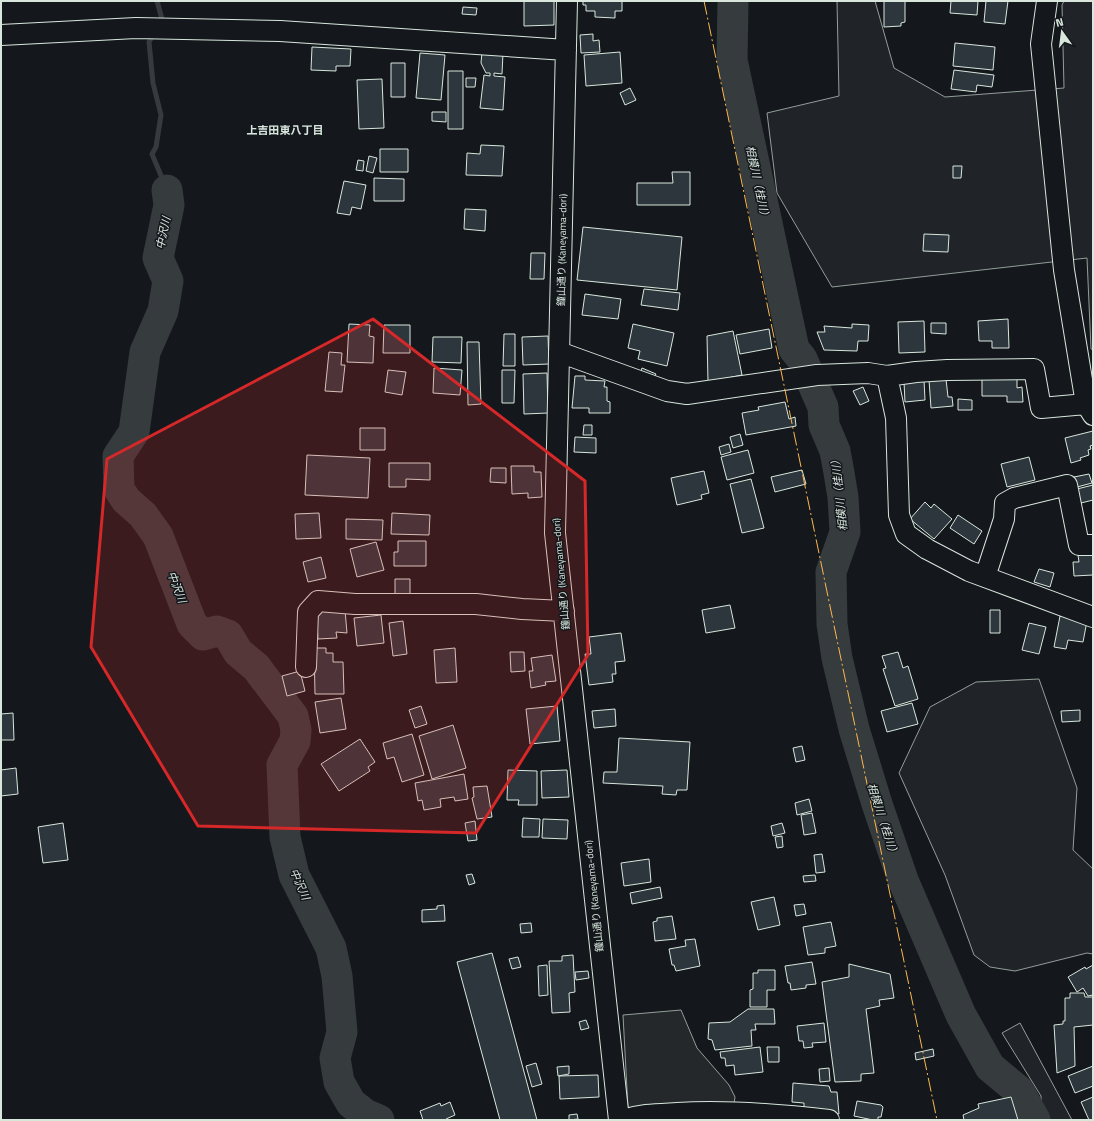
<svg xmlns="http://www.w3.org/2000/svg" width="1094" height="1121" font-family="'Titillium Web','Noto Sans JP',sans-serif">
<rect width="100%" height="100%" fill="#14181c"/>
<path fill="#202428" stroke="#939e99" d="M837,1H875L894,68L945,97L1064,88L1062,5L1064,1H1093V350L1091,349L1087,258L832,287L777,193L767,113L839,96Z
M1039,679L1077,788L1073,850L1093,869V954L1087,953L1015,971L990,967L974,955L945,875L899,773L930,707L976,682Z
M1020,1023L1072,1120H1041V1096L1002,1033Z"/>
<path fill="#24282b" stroke="#939e99" d="M681,1010L697,1048L729,1085L735,1097L734,1104L628,1108L623,1015Z"/>
<g fill="none" stroke-linecap="round" stroke-linejoin="round">
<path stroke="#363b3e" stroke-width="5" d="M157,1L162,19L159,24
M154,33L149,42L153,83L161,115L156,147L152,154L167,190"/>
<path stroke="#363b3e" stroke-width="31" d="M733,1L732,60L794,349L802,359L823,407L824,425L835,451L839,473L843,497L845,532L831,572L832,624L837,658L854,729L877,804L903,880L961,1015L990,1067L1019,1091L1035,1120
M167,190L169,205L158,258L168,281L163,311L145,352L134,432L118,456L119,489L126,500L143,515L158,536L192,624L203,635L217,631L228,635L238,652L256,667L293,716L296,730L295,741L282,765L285,837L294,875L331,948L337,976L342,1032L335,1058L339,1082L351,1103L365,1114L379,1120"/>
</g>
<path fill="#2c363c" stroke="#d8e6dc" d="M524,1H554V25L524,26Z
M583,1H622V11H615V18L595,17V11H586V5H583Z
M884,1H905V22L901,23V26L884,27Z
M951,1H978L977,15L950,13Z
M986,1H1008L1005,24L984,22Z
M463,7L477,8L476,15L462,14Z
M593,34V41L599,40L600,52L581,53L580,35Z
M955,43L995,47L993,70L953,66Z
M312,47L351,49L350,66H336V71L311,70Z
M482,52L503,53L502,74L494,73V76L505,77L503,110L480,108L484,75L490,76V73H486L481,63Z
M620,52L622,83L586,86L584,55Z
M420,53L445,55L441,100L416,98Z
M391,63H405V97H391Z
M954,70L994,75L992,87L977,85L976,92L951,89Z
M448,71H463V129H448Z
M466,78H476L475,87H466Z
M382,79L384,128L359,129L357,80Z
M630,88L636,100L625,105L620,93Z
M432,112H446V122L432,121Z
M481,145L504,146L502,176L466,175L467,153L480,154Z
M380,149H408V172H380Z
M369,156L377,158L373,173L366,171Z
M358,160L364,161L363,171L356,170Z
M953,166H962L961,178H953Z
M672,172H690V205H637V183H673Z
M374,178L404,179V201H374Z
M344,181L366,185L361,209L352,207L350,215L337,213Z
M465,209L486,210L485,231L464,229Z
M583,227L682,237L677,290L577,280Z
M924,234L949,235L948,252L923,251Z
M531,253H545L544,279H530Z
M644,289L680,293L678,310L641,305Z
M585,294L621,299L618,319L582,315Z
M1008,319L1009,348H992V341H979L978,321Z
M924,321L925,352L899,353L898,322Z
M931,323H946V334L931,333Z
M349,324L370,325L369,336L374,337L373,363L347,362Z
M633,324L674,333L667,366L638,359L640,351L628,348Z
M852,324L869,325L868,341H858L857,351L824,350L817,332H825L824,326L852,328Z
M384,325H410V353H383Z
M769,329L772,348L740,354L736,335Z
M733,331L742,375L708,382L707,336Z
M504,334H515V366H503Z
M548,336L549,364L523,365L522,337Z
M433,337H462L461,363L432,362Z
M467,342H479L481,404L468,405Z
M329,352L342,353L341,365H345L342,392L325,391Z
M434,368L462,370L460,395L433,393Z
M642,368L656,374L653,379L640,373Z
M388,370L406,372L402,395L385,392Z
M502,370H515L514,403H502Z
M547,373L548,413L524,414L523,374Z
M982,375H1017V388L1022,387L1023,402H1007V396H982Z
M575,376H585V380L605,381L604,387H607V401L610,402V413H589V408H572Z
M946,379L948,397H952L953,406L931,408L929,380Z
M924,380L925,400L905,402L904,382Z
M863,387L869,401L860,405L853,391Z
M958,399L972,400V410H958Z
M785,402L789,419L795,417L796,426L746,435L742,413L759,410L758,407Z
M584,425H592V435H583Z
M360,428H385V450H360Z
M1093,431V445L1090,446L1091,449L1088,450L1089,455L1080,458L1081,460L1071,463L1065,438Z
M740,434L743,445L733,448L730,437Z
M575,437L596,438V453L574,452Z
M729,444L731,452L721,455L719,447Z
M748,450L754,473L727,480L721,457Z
M307,455L370,458L368,498L305,495Z
M1029,457L1035,480L1007,487L1001,464Z
M389,463H430V480L406,479V487H389Z
M511,466H534V472H541L542,497L528,498V493L512,494Z
M491,468H506V483L490,482Z
M802,470L806,484L775,492L771,477Z
M704,471L709,493L701,495L702,499L677,505L671,478Z
M1089,474L1092,483L1077,487L1074,477Z
M751,479L764,528L742,533L730,484Z
M1093,485V500L1081,503L1077,489Z
M925,502L931,508L934,504L952,519L934,539L910,519Z
M319,513L321,538L296,539L295,514Z
M392,513L430,515L429,535L391,534Z
M958,515L982,531L974,544L950,528Z
M346,519L383,520L382,540L346,539Z
M398,541H426V566H394V552H398Z
M376,542L384,570L357,577L350,549Z
M1093,554V575L1074,576L1073,562H1079L1078,555Z
M321,557L326,578L308,582L303,562Z
M1039,569L1054,573L1050,587L1034,582Z
M395,579H410V595H395Z
M730,605L735,628L706,633L702,610Z
M316,606L345,610L347,633L336,632L337,638L318,639Z
M990,610H1000V633H990Z
M381,615L384,643L357,646L354,618Z
M1060,616L1087,621L1083,642L1068,640L1066,649L1054,647Z
M403,621L407,654L393,656L389,623Z
M1029,623L1046,627L1039,654L1022,650Z
M621,633L625,661L615,662L616,674H612L613,682L589,685L585,654H591L589,637Z
M314,648H326V653H333V662H343L344,694H315Z
M455,648L457,682L436,683L434,650Z
M510,652H524L525,671L511,672Z
M898,652L903,668L908,666L918,699L895,706L883,669L886,668L882,656Z
M552,655L556,681L545,682L546,685L531,688L529,671H533L531,658Z
M300,671L305,691L287,696L282,676Z
M341,698L346,729L320,733L315,702Z
M912,703L918,724L887,732L881,711Z
M421,706L427,724L415,728L409,710Z
M557,706L560,741L530,744L526,709Z
M615,709L616,726L594,728L592,711Z
M1080,710V721L1062,722L1061,711Z
M13,713L14,740H1V714Z
M453,725L466,768L432,779L419,736Z
M412,734L424,775L402,782L394,757L387,759L383,743Z
M619,738L690,742L687,790H677L676,795L662,794L663,786L603,783L604,772H617Z
M360,739L375,762L368,767L370,771L339,791L321,764Z
M802,746L805,760L796,762L793,748Z
M16,768L18,794L1,796V770Z
M508,770L537,771V805H518L519,800H507Z
M567,770L569,797L542,798L541,771Z
M464,774L468,799L455,801L454,797L440,799L441,807L424,810L422,800L418,801L415,783Z
M487,786L492,817L477,819L472,798L474,797L473,787Z
M809,799L812,811L797,815L795,803Z
M812,813L816,833L804,835L801,815Z
M523,818L540,819L539,837H522Z
M543,819L568,820L567,839L542,838Z
M475,821L477,840L468,841L465,823Z
M63,823L68,860L43,863L38,827Z
M782,823L785,833L773,836L771,826Z
M782,836L783,847L777,848L775,837Z
M822,854L825,872L816,873L814,855Z
M649,859L651,882L624,886L621,863Z
M472,874L475,883L469,885L466,875Z
M815,875L816,881L804,882L803,876Z
M660,887L662,898L632,904L630,893Z
M774,897L780,925L758,930L751,902Z
M804,904L806,914L796,916L794,905Z
M444,905L445,921L422,922V910L437,909V906Z
M672,916L676,939L655,941L653,922L657,921V918Z
M831,922L836,946L825,948V953L808,955L803,927Z
M531,923L532,932L521,933L520,924Z
M695,939L700,966L676,971L674,965H672L669,949L686,946L685,940Z
M492,953L537,1120H500L457,962Z
M573,955L575,992L569,993L570,1012L552,1013L549,961H562V956Z
M518,957L521,967L512,969L509,959Z
M812,962L816,984L806,985V988L791,990L790,983H788L785,966Z
M849,964L890,974L894,998L879,1000L880,1006L866,1009L874,1073L861,1074V1081L835,1082L822,982L849,977Z
M547,965L548,995L539,996L538,966Z
M1093,965V995L1088,996L1083,988L1077,992L1068,977L1085,967L1086,969Z
M758,970H775V990H767V1007H750V990L753,989V973H758Z
M588,971L589,978L576,980L575,972Z
M1070,993H1084L1085,997H1093V1025L1074,1027L1075,1066L1057,1073L1054,1025L1063,1024V1021H1065V998H1070Z
M748,1009H774L775,1024H755L756,1030H751L752,1046L715,1050L712,1040L708,1039L709,1023L730,1022Z
M586,1020L589,1028L581,1030L579,1022Z
M824,1023L826,1042L812,1043L813,1047L804,1048L803,1041H799L797,1026Z
M760,1047L763,1072L735,1075L734,1065L726,1066L725,1058H721L720,1052Z
M767,1047H779V1062H768Z
M933,1049L934,1056L916,1060L915,1053Z
M536,1063L542,1084L532,1087L526,1066Z
M569,1066V1074L558,1076L557,1067Z
M1093,1066V1086L1075,1093L1068,1076Z
M829,1068L830,1081L820,1082L819,1069Z
M598,1075L599,1097L560,1099L559,1076Z
M793,1083L829,1086L831,1092H837L839,1114L804,1108V1103L792,1102Z
M1011,1097L1018,1120H964L963,1115L979,1108L978,1104Z
M1093,1097V1120H1089L1081,1102Z
M857,1101L881,1105L883,1107L881,1117H878V1120H873L854,1116Z
M450,1102L455,1115L446,1119L447,1120H423L420,1111L440,1103L441,1106Z
M577,1114L578,1119L569,1120V1115Z"/>
<g fill="none" stroke-linecap="round" stroke-linejoin="round">
<defs>
<path id="minor" d="M567,1L555,533L619,1120
M1047,1L1041,44L1064,270L1086,404L1093,415
M1,35L136,28L280,31L566,50
M559,352L667,391L687,394L817,375L868,373L887,376L916,372L947,370L1034,369L1041,408L1086,404
M887,376L896,418L899,515L906,534L927,549L969,571L1093,617
M985,577L1004,519L1005,503L1014,498L1067,485L1079,545H1093
M306,667L308,612L318,601L355,604H476L522,609L564,611
M623,1120C641,1114 659,1114 677,1113C729,1110 778,1114 829,1120"/>
</defs>
<use href="#minor" stroke="#d8e6dc" stroke-width="22"/>
<use href="#minor" stroke="#14181c" stroke-width="20"/>
<path stroke="#ffb74d" stroke-width="1" stroke-dasharray="14 3 2 3" stroke-linecap="butt" d="M704,1L937,1120"/>
</g>
<path fill="#d62828" fill-opacity="0.2" stroke="#d62828" stroke-width="3" stroke-linejoin="round" d="M373,319L585,481L588,655L476,833L198,826L91,647L107,459Z"/>
<g text-anchor="middle" dominant-baseline="central" stroke-width="3" stroke-linejoin="round" paint-order="stroke">
<g font-size="10" fill="#d8e6dc" stroke="#14181c">
<text transform="translate(562 250) rotate(-89)">鐘山通り (Kaneyama-dori)</text>
<text transform="translate(561 574) rotate(-95)">鐘山通り (Kaneyama-dori)</text>
<text transform="translate(594 896) rotate(-96)">鐘山通り (Kaneyama-dori)</text>
</g>
<g font-size="11" font-weight="bold" fill="#d8e6dc" stroke="#14181c">
<text x="285" y="130">上吉田東八丁目</text>
</g>
<g font-size="11" font-style="italic" fill="#d8e6dc" stroke="#14181c">
<text transform="translate(758 183) rotate(78)">相模川（桂川）</text>
<text transform="translate(163 233) rotate(-78)">中沢川</text>
<text transform="translate(839 493) rotate(-96)">相模川（桂川）</text>
<text transform="translate(177 587) rotate(69)">中沢川</text>
<text transform="translate(883 820) rotate(72)">相模川（桂川）</text>
<text transform="translate(300 884) rotate(66)">中沢川</text>
</g>
</g>
<rect width="1094" height="1121" fill="none" stroke="#d8e6dc" stroke-width="4"/>
<g transform="translate(1062 32) rotate(346)" stroke="#14181c" stroke-width="3" paint-order="stroke">
<path d="M0-3L7 15L0 10L-7 15Z" fill="#d8e6dc"/>
<text y="-6" font-size="11" font-weight="bold" text-anchor="middle" fill="#d8e6dc">N</text>
</g>
</svg>
